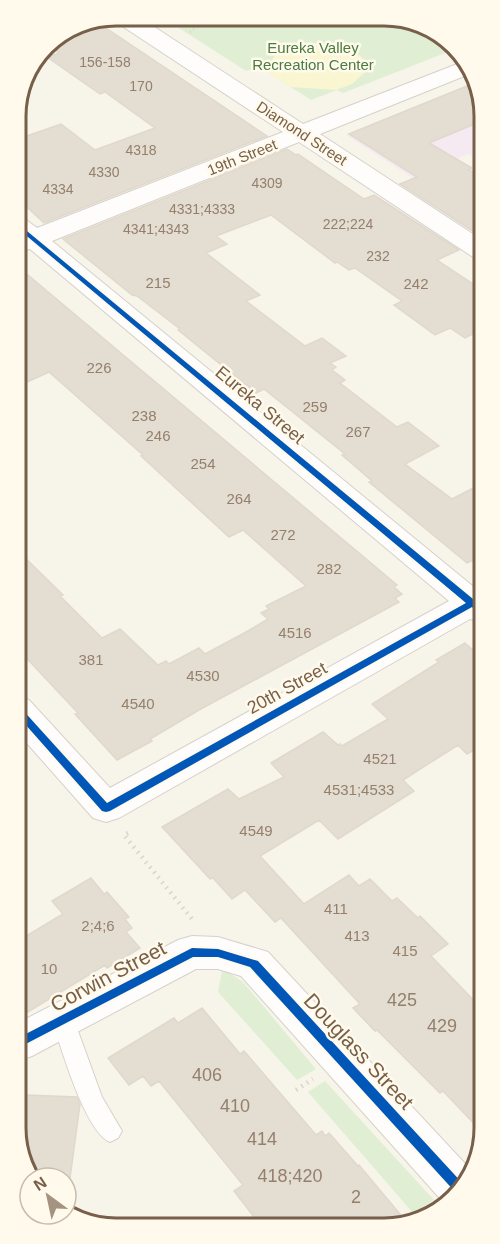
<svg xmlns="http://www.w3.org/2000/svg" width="500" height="1244" font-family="Helvetica,sans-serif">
<rect width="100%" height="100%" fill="#f7f4ea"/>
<path fill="#f5eaf2" d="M477,81L482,90V163L468,154L413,178L346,135Z"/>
<path fill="#e0efd4" d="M199,16L405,17L455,44L458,48L343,93L337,90L311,100L259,67L246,71L174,25Z
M222,971L228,972L243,982L316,1069L297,1080L218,992Z
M325,1081L434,1200L413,1213L308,1092Z"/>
<path fill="#faf6d2" d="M315,43C334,44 354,46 366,62L364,73L352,84L336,90L291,87L254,65L269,66C276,47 297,43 315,43Z"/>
<path fill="#e4ddd1" stroke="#e0d8cc" stroke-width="1.5" d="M97,22L267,136L44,223L16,197L15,140L61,124L95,150L155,128L105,92L100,94L47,57L59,53L46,44L49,40Z
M477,82L482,90V121L429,143L472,168L469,170L482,177V237L400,184L417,177L349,134Z
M287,149L296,155L298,154L364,199L374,195L459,250L437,260L482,290V329L465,338L450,328L435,335L394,305L402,301L355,268L349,270L337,262L335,263L271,215L216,236L227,244L206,253L260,295L246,301L305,346L322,338L346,356L330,363L336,367L332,370L345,380L340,383L397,427L408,422L439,446L405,464L452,499L483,483V556L467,563L369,482L372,481L342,455L345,454L264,389L256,393L178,330L180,329L137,296L132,295L63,239Z
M16,265L397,585L394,587L402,594L395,598L399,602L199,710L150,739L152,741L117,760L75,714L78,713L17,648V550L63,595L60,596L102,638L120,629L158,665L166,661L169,664L199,648L205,654L248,631L268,619L261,613L269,609L266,606L306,586L243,530L229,537L141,456L143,455L49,372L16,387Z
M465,643L483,659L484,744L467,754L458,745L403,780L414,791L338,839L319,820L260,856L304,904L349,875L359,886L370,879L392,901L397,898L418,918L420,916L448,944L431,956L484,1011L485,1135L443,1091L440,1093L377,1030L375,1031L353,1008L360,1004L281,918L275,922L245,890L232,899L213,878L210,879L162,827L228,789L239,799L284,777L271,763L323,732L338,745L340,744L342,746L388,719L372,704L439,662L436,660Z
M91,878L104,894L107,892L129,917L125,919L132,928L126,932L140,948L107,968L105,965L18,1018V941L63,914L52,901Z
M202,1008L240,1054L244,1051L316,1135L322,1131L325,1136L329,1133L358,1166L359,1165L410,1226H261L234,1191L243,1185L159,1081L151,1086L143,1076L129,1085L108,1058L174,1018L178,1023Z
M27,1095L77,1097L80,1104L70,1178H32L18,1154V1119H23Z"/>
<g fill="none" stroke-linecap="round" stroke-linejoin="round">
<defs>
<path id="service" d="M63,1010L71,1013L74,1020L102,1097L122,1131L118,1138L110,1142C85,1132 61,1047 52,1020L55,1013Z"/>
<path id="minor" d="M115,15H136L303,124L465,61L472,73L320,134L482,240V259L473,257L299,142L52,241L475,588L483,586V623L470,619L119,818L106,822L93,818L17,732V696L29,700L110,788L449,601L30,249L16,252V216L25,219L37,228L283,132L113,20L111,17Z
M192,936L218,937L268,952L471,1170L464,1190L444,1203L241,976L218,969H196L32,1056L18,1061V1023L178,940Z"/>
</defs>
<use href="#service" stroke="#d6d1c9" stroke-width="2"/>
<use href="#minor" stroke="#d6d1c9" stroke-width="2"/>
<path stroke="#dad4cd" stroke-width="3" stroke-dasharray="1 3" stroke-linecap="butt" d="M190,32L210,16"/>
<path stroke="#dad4cd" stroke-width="4.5" stroke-dasharray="1.5 5" stroke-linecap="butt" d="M128,833L124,835L192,919
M296,1090L313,1079"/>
<use href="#service" fill="#fefdfc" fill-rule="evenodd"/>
<use href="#minor" fill="#fefdfc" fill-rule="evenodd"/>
<defs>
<path id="cycleway" d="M16,222L473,599L483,594V601L479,603L483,607V615L480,614L472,607L110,811L106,812L102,811L17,715V706L20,707L107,803L466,603L16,227Z
M192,948L218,949L258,961L465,1186L464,1190L457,1194L250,967L218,957H193L18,1048V1038Z"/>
</defs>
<use href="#cycleway" stroke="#fffaeb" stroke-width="4"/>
<use href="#cycleway" fill="#0057b8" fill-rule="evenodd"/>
</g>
<g text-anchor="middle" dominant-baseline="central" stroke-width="5" stroke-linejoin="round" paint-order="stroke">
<g font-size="14" fill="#94806d">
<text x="105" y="62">156-158</text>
<text x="141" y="86">170</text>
<text x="141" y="150">4318</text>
<text x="104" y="172">4330</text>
<text x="267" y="183">4309</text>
<text x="58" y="189">4334</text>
<text x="202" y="209">4331;4333</text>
<text x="348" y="224">222;224</text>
<text x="156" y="229">4341;4343</text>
<text x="378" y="256">232</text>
</g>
<g font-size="15" fill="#4a7d41" stroke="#fffaeb">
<text x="313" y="47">Eureka Valley<tspan x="313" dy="17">Recreation Center</tspan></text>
</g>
<g font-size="15" fill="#775f49" stroke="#fffaeb">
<text transform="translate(302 133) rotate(33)">Diamond Street</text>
<text transform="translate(242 157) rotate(-22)">19th Street</text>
</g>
<g font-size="15" fill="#94806d">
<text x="158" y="282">215</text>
<text x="416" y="283">242</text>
<text x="99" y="367">226</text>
<text x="315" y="406">259</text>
<text x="144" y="415">238</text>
<text x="358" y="431">267</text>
<text x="158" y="435">246</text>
<text x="203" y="463">254</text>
<text x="239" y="498">264</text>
<text x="283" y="534">272</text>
<text x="329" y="568">282</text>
<text x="295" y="632">4516</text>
<text x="91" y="659">381</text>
<text x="203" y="675">4530</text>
<text x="138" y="703">4540</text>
<text x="380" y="758">4521</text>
<text x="359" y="789">4531;4533</text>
<text x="256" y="830">4549</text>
<text x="336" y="908">411</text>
<text x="98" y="925">2;4;6</text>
<text x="357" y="935">413</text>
<text x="405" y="950">415</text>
<text x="49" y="968">10</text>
</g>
<g font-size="18" fill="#775f49" stroke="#fffaeb">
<text transform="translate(260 405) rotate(40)">Eureka Street</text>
<text transform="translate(287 688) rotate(-29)">20th Street</text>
</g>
<g font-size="18" fill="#94806d">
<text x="402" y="1000">425</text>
<text x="442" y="1026">429</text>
<text x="207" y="1075">406</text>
<text x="235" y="1106">410</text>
<text x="262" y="1139">414</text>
<text x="290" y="1176">418;420</text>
<text x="356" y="1197">2</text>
</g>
<g font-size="21" fill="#775f49" stroke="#fffaeb">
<text transform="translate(108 976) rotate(-28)">Corwin Street</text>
<text transform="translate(359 1051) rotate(47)">Douglass Street</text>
</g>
</g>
<path d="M0 0H500V1244H0ZM116 26H384A90 90 0 0 1 474 116V1128A90 90 0 0 1 384 1218H116A90 90 0 0 1 26 1128V116A90 90 0 0 1 116 26Z" fill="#fffaeb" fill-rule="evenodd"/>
<path fill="none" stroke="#775f49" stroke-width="3" d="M116 26H384A90 90 0 0 1 474 116V1128A90 90 0 0 1 384 1218H116A90 90 0 0 1 26 1128V116A90 90 0 0 1 116 26Z"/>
<g transform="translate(48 1196) rotate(327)"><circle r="28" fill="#fffaeb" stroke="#c9bcaa" stroke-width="1.5"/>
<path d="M0-4.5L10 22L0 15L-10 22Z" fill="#a49381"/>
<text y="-9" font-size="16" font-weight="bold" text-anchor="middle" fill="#775f49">N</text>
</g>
</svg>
